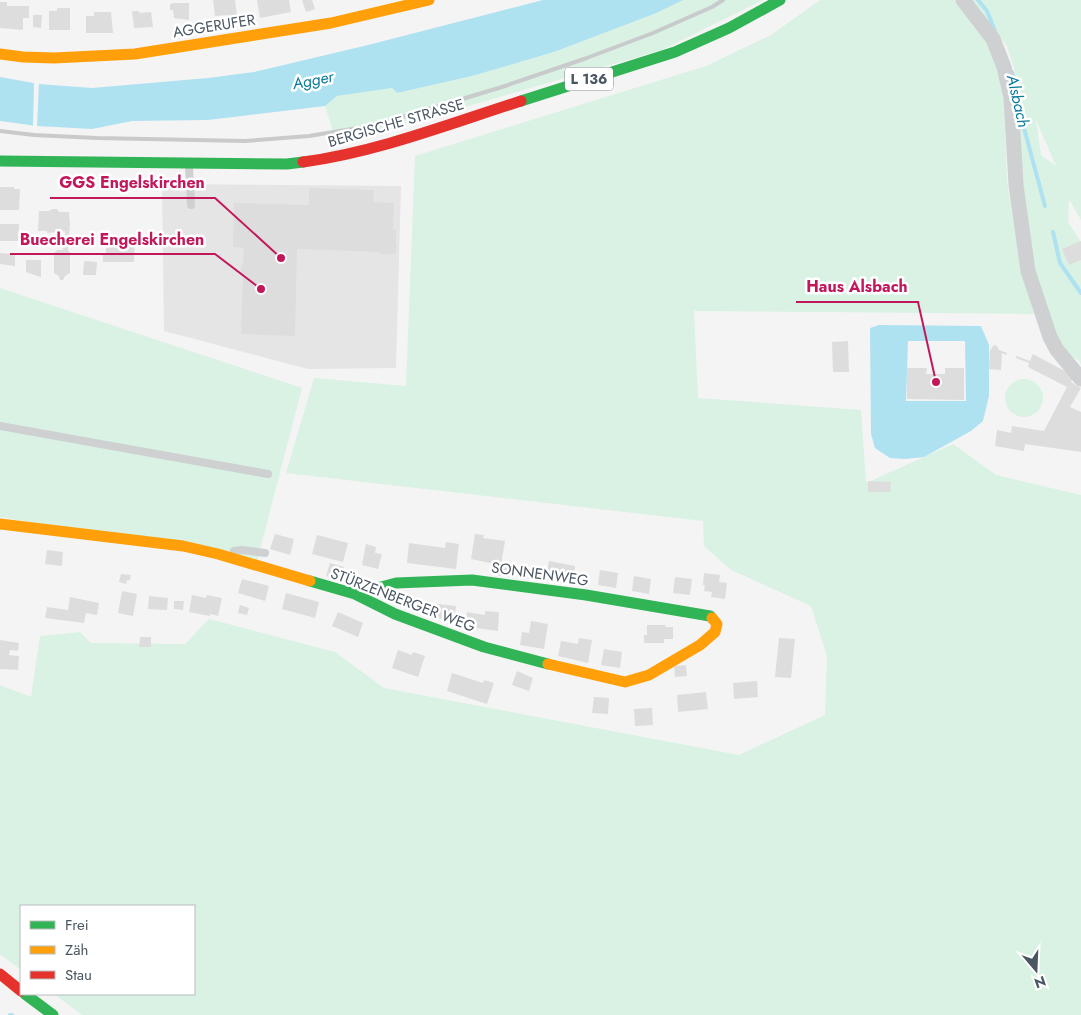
<svg xmlns="http://www.w3.org/2000/svg" width="1081" height="1015" font-family="Jost,sans-serif">
<rect width="100%" height="100%" fill="#f4f4f4"/>
<path fill="#e6e5e6" d="M162,184L401,186L396,368L308,369L164,331Z"/>
<path fill="#d9f2e3" fill-rule="evenodd" d="M666,0H763L662,50L337,144L325,106L337,96L392,88L397,93L472,76L554,52L654,14Z
M820,0H955L989,42L997,70L1004,101L1007,181L1021,271L1034,314L694,311L698,398L861,410L866,483L953,444L996,475L1081,495V1015H82L54,994H194V906H21V970L0,954V685L31,697L40,636L80,632L91,643L185,644L209,619L335,652L384,688L739,755L825,715L827,656L811,606L731,570L704,546L703,521L286,473L314,378L406,386L415,156L706,66L771,35Z
M971,0H1081V220L1069,199L1068,222L1081,242V365L1079,360L1060,353L1030,267L1017,112V78L1007,46ZM1036,120L1056,166L1041,155Z
M0,288L302,388L257,561L0,517Z
M1005 398a19 19 0 1 1 38 0a19 19 0 1 1-38 0Z"/>
<path fill="#aee2f0" fill-rule="evenodd" d="M543,0H683L654,14L554,52L472,76L397,93L392,88L337,96L325,106L208,120L132,121L92,129L37,126L0,121V77L39,84L92,88L208,78L254,72L368,45Z
M879,325L981,326L989,345V396L983,421L971,431L924,457L905,459L890,458L875,448L871,434L870,328ZM908,341H965L966,401H906Z"/>
<path fill="#f4f4f4" d="M34,81H39L37,128H33Z"/>
<g fill="none" stroke-linecap="round" stroke-linejoin="round">
<path stroke="#aee2f0" stroke-width="4" d="M978,0L987,11L995,31
M1012,72L1017,84L1021,117L1045,206
M1053,232L1060,263L1081,293
M10,1015H12"/>
</g>
<path fill="#ddddde" d="M213,0H235L237,16L228,17V15L215,16Z
M257,0H289L291,12L260,18Z
M302,0H312L315,9L306,12Z
M0,2H7V6H29V18H23V30L0,28Z
M173,3H189V20L174,18L173,10H170V4Z
M57,8H70V30H49V11H57Z
M132,11H139V13L151,12L153,27L134,28Z
M94,12H111L113,33H86V16H94Z
M33,15H42L41,28L33,27Z
M0,187H14V189H20L19,210H0Z
M309,188L374,190L373,202L394,203L393,230H396V246H397L395,254H380V252L297,249L295,336L241,334L243,275H241V265H243L244,248L233,247L234,203L309,205Z
M52,209H57L59,212H69L70,224L68,250L70,253V273L65,276L63,280H60L59,276L54,273V253L57,250H63V244H65V231L47,233V231H38L39,211H49Z
M0,224H19L18,241H0Z
M106,236L135,237L134,262H103V253H106Z
M1081,241V260L1069,265L1062,249Z
M0,253L15,254V266L0,264Z
M26,260H41V277L26,272Z
M84,261L97,262L96,275H83Z
M848,341L849,372H833L832,342Z
M994,345L997,346L999,350L1007,353L1006,355L1002,353L1001,370L989,369L990,350Z
M1033,354L1074,376L1071,382L1081,388L1070,407L1081,412V452L1025,444L1024,451L995,446L997,430L1011,433L1012,426L1044,431L1067,387L1028,367L1029,363L1016,358V356L1030,361Z
M907,368H927L926,374H945V368H964V400L907,399Z
M868,481L891,482L890,492H868Z
M275,534L294,539L290,555L270,549Z
M475,534L484,535L483,538L505,541L501,565L510,567L509,577L497,575L499,565L471,559Z
M317,535L348,543L343,562L312,554Z
M446,542L459,544L456,569L407,563L409,543L445,548Z
M366,544L376,547L375,553L382,554L378,569L362,565Z
M47,550L63,552L62,566L45,564Z
M549,561L575,566L573,581L546,577Z
M330,563L344,567L340,580L326,576Z
M600,570L618,573L616,588L598,585Z
M704,573L720,575L719,582L727,583L725,599L711,597L712,592L704,591L705,585H703Z
M121,574L131,575L130,580H127L126,584L119,582Z
M634,576L651,579L649,594L632,591Z
M675,577L692,579L690,595L673,593Z
M242,579L269,586L265,601L238,593Z
M122,591L137,594L133,616L118,613Z
M286,593L319,602L315,618L282,609Z
M192,595L206,598L207,595L222,598L218,616L210,614V616L189,612Z
M149,596L168,598L167,610L148,609Z
M70,597L99,603L97,615L86,613L84,623L45,618L47,607L68,610Z
M174,601H184L183,610L174,609Z
M429,603L456,606L454,620L426,617Z
M240,605L249,608L247,615L238,613Z
M485,611L499,612L498,631L462,626L463,618L466,619L467,612L485,615Z
M338,612L363,623L358,637L332,626Z
M531,621L548,624L544,649L520,645L522,632L529,633Z
M647,625H666L665,627H673V639H664V643H644V635H647Z
M140,637H151V647H139Z
M579,638L592,640L588,663L558,656L561,641L578,644Z
M779,638L795,639L791,678L775,677Z
M0,640L19,643L18,651L10,650L9,655L19,656L18,670L0,669Z
M604,649L622,652L620,668L601,665Z
M398,650L412,655L413,652L425,656L418,677L392,668Z
M686,665L687,676L675,677L674,666Z
M517,671L533,678L529,691L512,685Z
M452,673L483,683L484,680L494,683L487,704L447,691Z
M757,681L758,697L734,699L733,683Z
M706,692L708,709L678,712L677,695Z
M594,697L609,698L608,714L592,713Z
M652,708L653,725L635,726L634,709Z"/>
<g fill="none" stroke-linecap="round" stroke-linejoin="round">
<path stroke="#ced0d2" stroke-width="8" d="M189,166L191,205
M0,426L268,474
M234,551L242,550L265,553"/>
<path stroke="#ced0d2" stroke-width="15" d="M963,0L993,39L1004,67L1011,98L1016,185L1028,271L1050,337L1057,350L1081,379"/>
<path stroke="#30b455" stroke-width="11" d="M521,101L675,52L729,28L780,0
M0,161L287,164L303,162
M310,581L355,594L395,614L484,647L548,664
M355,594L396,583L472,580L586,595L710,616L712,618
M25,994L53,1015"/>
<path stroke="#ff9f0a" stroke-width="11" d="M0,54L23,57L54,58L135,54L331,23L429,0
M0,524L183,546L218,554L310,581
M548,664L625,682L649,675L700,645L715,632L717,624L712,618"/>
<path stroke="#e5322d" stroke-width="11" d="M303,162C377,152 449,124 521,101
M0,974L21,991"/>
<path stroke="#c9cacc" stroke-width="4" d="M0,131L34,135L97,138L245,141L309,136L376,125L502,87L584,59L653,33L712,7L723,0"/>
</g>
<g text-anchor="middle" dominant-baseline="central" stroke-width="5" stroke-linejoin="round" paint-order="stroke">
<rect fill="#fff" stroke="#808990" stroke-width="1" x="565" y="67.5" width="48" height="23" rx="4"/>
<g font-size="14" font-weight="bold" fill="#4a5661">
<text x="589" y="79">L 136</text>
</g>
<g font-size="15" fill="#4a5661" stroke="#fff">
<text transform="translate(214 26) rotate(-9)">AGGERUFER</text>
<text transform="translate(396 123) rotate(-16)">BERGISCHE STRASSE</text>
<text transform="translate(540 574) rotate(8)">SONNENWEG</text>
<text transform="translate(403 600) rotate(21)">STÜRZENBERGER WEG</text>
</g>
<g font-size="16" font-style="italic" fill="#0c7c9b" stroke="#fff">
<text transform="translate(313 80) rotate(-11)">Agger</text>
<text transform="translate(1018 101) rotate(77)">Alsbach</text>
</g>
</g>
<path fill="none" stroke="#c2185b" stroke-width="2" d="M281 258L215 198H50M261 289L215 254H10M936 382L918 302H796"/>
<g fill="#c2185b" stroke="#fff" stroke-width="2">
<circle cx="281" cy="258" r="5"/>
<circle cx="261" cy="289" r="5"/>
<circle cx="936" cy="382" r="5"/>
</g>
<g font-size="16" text-anchor="middle" font-weight="bold" fill="#c2185b" stroke="#fff" stroke-width="5" stroke-linejoin="round" paint-order="stroke">
<text x="132" y="188">GGS Engelskirchen</text>
<text x="112" y="245">Buecherei Engelskirchen</text>
<text x="857" y="292">Haus Alsbach</text>
</g>
<rect x="20" y="905" width="175" height="90" fill="#ffffff" stroke="#b7bbc0"/>
<rect x="30" y="921" width="25" height="8" fill="#30b455" stroke="#b7bbc0"/>
<text x="65" y="930" font-size="15" fill="#4a5661">Frei</text>
<rect x="30" y="946" width="25" height="8" fill="#ff9f0a" stroke="#b7bbc0"/>
<text x="65" y="955" font-size="15" fill="#4a5661">Zäh</text>
<rect x="30" y="971" width="25" height="8" fill="#e5322d" stroke="#b7bbc0"/>
<text x="65" y="980" font-size="15" fill="#4a5661">Stau</text>
<g transform="translate(1036 970) rotate(161)" stroke="#ffffff" stroke-width="4" paint-order="stroke">
<path d="M0-4L9 19L0 12L-9 19Z" fill="#4a5661"/>
<text y="-8" font-size="14" font-weight="bold" text-anchor="middle" fill="#4a5661">N</text>
</g>
</svg>
